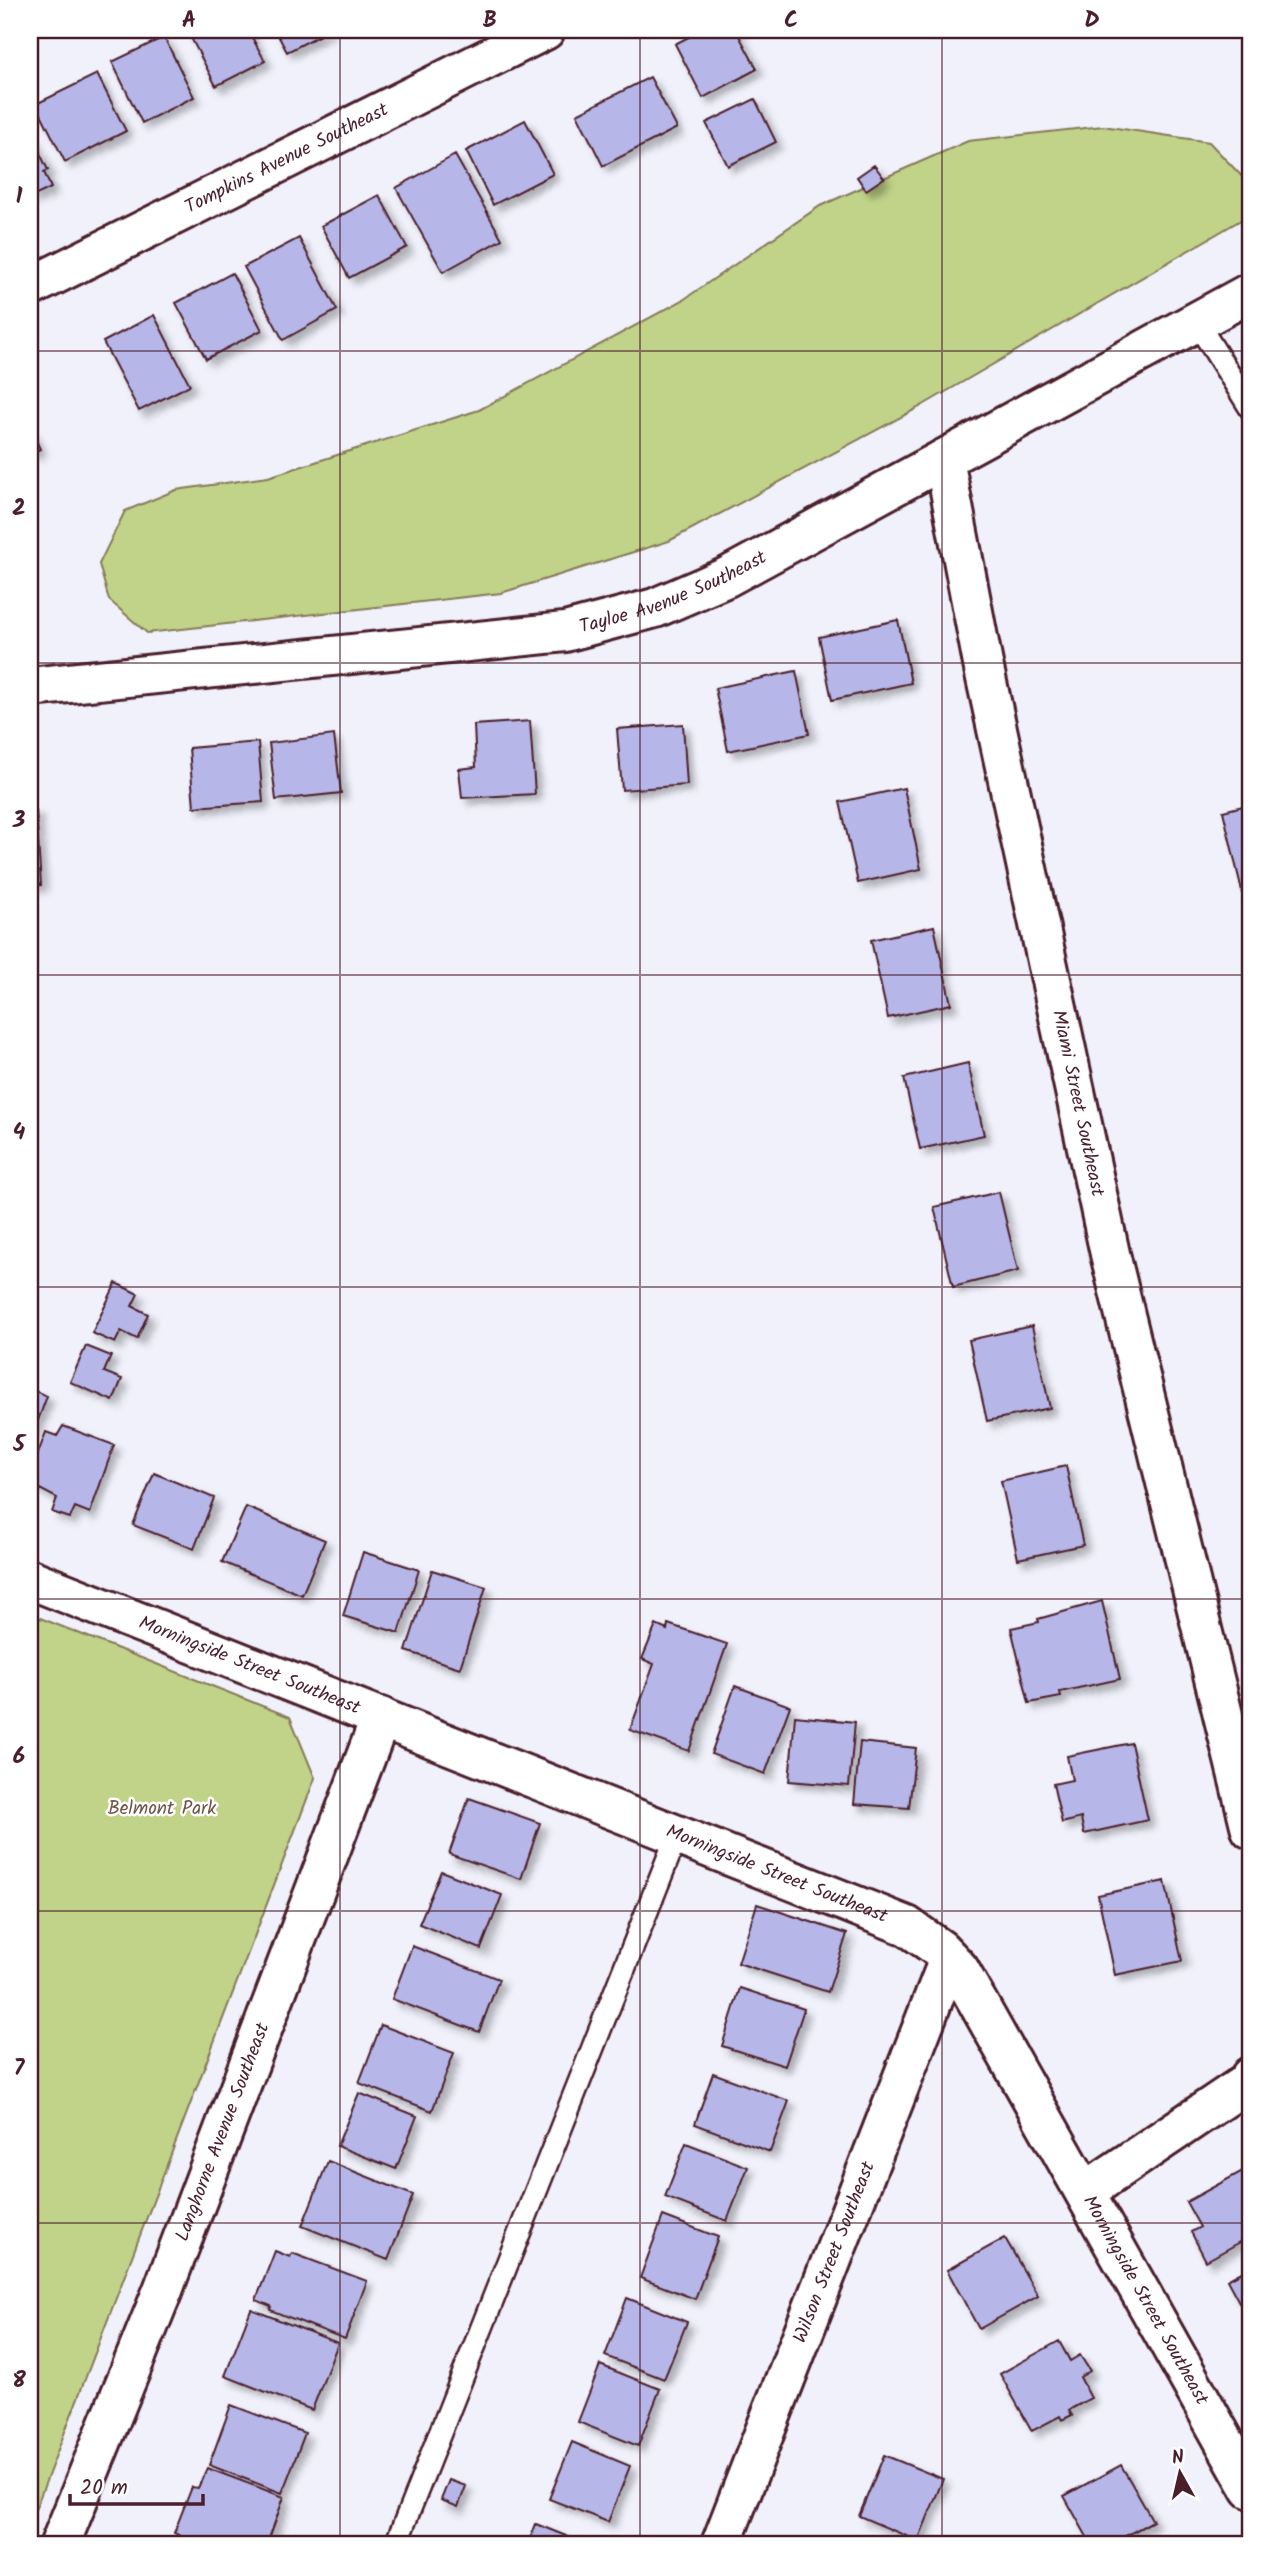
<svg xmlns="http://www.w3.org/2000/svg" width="1281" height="2574" font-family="Kalam,sans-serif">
<defs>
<filter id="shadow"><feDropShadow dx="6" dy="6" stdDeviation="3.5" flood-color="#0004"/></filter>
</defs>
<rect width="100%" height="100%" fill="#f0f1fa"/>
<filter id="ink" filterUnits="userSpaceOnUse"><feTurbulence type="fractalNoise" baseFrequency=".0143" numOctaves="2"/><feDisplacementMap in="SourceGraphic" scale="14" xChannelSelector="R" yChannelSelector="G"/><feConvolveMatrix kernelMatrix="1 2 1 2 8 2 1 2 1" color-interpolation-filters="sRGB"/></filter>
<g filter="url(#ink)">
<path fill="#c1d388" stroke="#86795a" stroke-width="2" d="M1103,126L1209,142L1251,186V214L918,408L669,541L501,593L147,633L109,600L99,564L125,511L176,490L268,477L479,410L683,300L820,206L968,141Z
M30,1614L290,1717L315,1778L30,2523Z"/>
<path fill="#b6b7e8" stroke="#4a1f2b" stroke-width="2" filter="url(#shadow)" d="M187,30H248L265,61L216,86Z
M275,30H330L287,52Z
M702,30H736L757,69L703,98L675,44Z
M164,37L194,97L142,123L112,62Z
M97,74L126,131L65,162L36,104Z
M650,77L677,128L603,166L577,114Z
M755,99L776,142L728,166L706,123Z
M525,120L553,174L493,205L466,151Z
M30,133L48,170L44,172L51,188L30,198Z
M455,155L502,239L443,272L396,188Z
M874,165L884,178L866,190L857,177Z
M379,195L407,247L349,278L321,226Z
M299,238L337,310L283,340L244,267Z
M232,273L262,330L206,359L176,303Z
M154,315L190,385L139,411L103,342Z
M30,428L40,449L30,454Z
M898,620L911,683L832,700L819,637Z
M796,671L809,734L728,751L715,688Z
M530,721L535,794L462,798L459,769L476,767L474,725Z
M683,724L687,785L622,790L617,729Z
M334,735L341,793L276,800L269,743Z
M258,742L263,802L194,807L189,748Z
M904,788L921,869L858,883L840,802Z
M1251,804V929L1223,811Z
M30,810H36L41,885L30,886Z
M934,926L951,1004L888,1018L871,940Z
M968,1063L984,1135L920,1149L904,1078Z
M999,1192L1018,1271L953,1287L934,1207Z
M116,1283L138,1294L132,1306L148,1314L137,1339L121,1331L115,1343L92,1333Z
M1032,1326L1050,1408L987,1421L969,1340Z
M86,1346L111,1356L104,1372L122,1379L113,1401L70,1382Z
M30,1389L47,1396L30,1442Z
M63,1426L114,1445L90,1513L75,1507L70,1518L52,1512L57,1498L30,1484V1475L46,1432L57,1436Z
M1066,1466L1083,1545L1018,1559L1001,1481Z
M154,1473L214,1498L194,1549L133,1525Z
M246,1507L325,1540L302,1595L222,1562Z
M363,1552L419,1570L399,1633L343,1616Z
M432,1570L486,1587L460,1668L406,1651Z
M1102,1601L1120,1679L1060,1692L1061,1697L1029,1703L1011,1628L1039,1622L1038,1619Z
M668,1624L727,1644L689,1751L630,1730L654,1664L642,1659L656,1625L667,1630Z
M735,1686L790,1706L765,1774L711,1754Z
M795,1716L855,1722L849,1786L789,1781Z
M860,1742L916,1748L909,1808L854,1804Z
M1131,1743L1148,1820L1084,1834L1081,1818L1062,1823L1053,1784L1072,1780L1067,1756Z
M469,1798L540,1823L521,1879L449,1854Z
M441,1871L502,1895L481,1949L419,1924Z
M1165,1881L1182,1961L1115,1975L1098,1895Z
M757,1904L847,1934L828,1992L738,1963Z
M412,1946L499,1979L479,2032L392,1999Z
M740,1988L804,2009L785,2066L722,2046Z
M381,2025L454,2053L432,2111L359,2083Z
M713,2073L789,2101L770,2152L695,2124Z
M359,2093L417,2116L396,2169L337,2146Z
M686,2143L748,2167L727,2221L665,2197Z
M328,2161L413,2195L388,2260L302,2226Z
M1248,2168L1251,2173V2236L1206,2261L1191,2232L1200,2227L1186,2202Z
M663,2216L718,2237L695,2299L640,2278Z
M1005,2238L1038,2296L979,2329L947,2270Z
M275,2251L290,2257L292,2253L367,2281L345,2339L270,2310L271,2306L256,2300Z
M1251,2267V2324L1227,2280Z
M627,2298L687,2322L664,2379L605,2356Z
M251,2309L338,2343L312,2410L225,2376Z
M1059,2341L1070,2361L1080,2355L1090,2371L1080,2377L1091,2398L1069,2410L1072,2415L1062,2420L1060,2416L1032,2431L1000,2374Z
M600,2365L660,2389L638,2446L578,2422Z
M231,2405L305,2433L282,2493L209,2465Z
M572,2442L630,2466L608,2522L549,2499Z
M884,2455L943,2479L918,2541L859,2516Z
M1121,2465L1153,2521L1111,2544H1091L1064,2496Z
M207,2468L284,2497L267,2544H200L174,2533L192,2487L198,2488Z
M449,2480L466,2486L458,2507L441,2500Z
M536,2524L586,2544H528Z"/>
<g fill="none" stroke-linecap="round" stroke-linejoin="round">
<defs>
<path id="service" d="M1196,321L1251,409
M396,2544L678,1833"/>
<g id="minor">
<path id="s1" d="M30,287L545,30"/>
<path id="s2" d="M944,459L983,664L1110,1254L1251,1829"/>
<path id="s3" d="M30,687L565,632L655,608L727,577L1251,292"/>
<path id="s4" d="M30,1579L907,1926L940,1949L959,1969L1251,2489"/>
<path d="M1085,2192L1245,2084L1251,2076"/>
<path id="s5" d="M60,2544L163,2290L381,1717"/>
<path id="s6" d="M721,2544L949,1959"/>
</g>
</defs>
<use href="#service" stroke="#4a1f2b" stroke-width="26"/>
<use href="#minor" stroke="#4a1f2b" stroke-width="44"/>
<use href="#service" stroke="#fff" stroke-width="21"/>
<use href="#minor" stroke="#fff" stroke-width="38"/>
</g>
</g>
<path fill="none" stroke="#4a1f2b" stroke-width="2" stroke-opacity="0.55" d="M340,30V2544M640,30V2544M942,30V2544M30,351H1251M30,663H1251M30,975H1251M30,1287H1251M30,1599H1251M30,1911H1251M30,2223H1251"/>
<g text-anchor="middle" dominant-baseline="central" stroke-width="5" stroke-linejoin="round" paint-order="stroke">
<g font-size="19" fill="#4a1f2b" stroke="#fff">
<text stroke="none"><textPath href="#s1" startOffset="287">Tompkins Avenue Southeast</textPath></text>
<text stroke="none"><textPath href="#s3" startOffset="653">Tayloe Avenue Southeast</textPath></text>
<text stroke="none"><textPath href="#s2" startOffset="658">Miami Street Southeast</textPath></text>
<text stroke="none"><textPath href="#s4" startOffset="236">Morningside Street Southeast</textPath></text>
<text stroke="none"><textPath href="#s4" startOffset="803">Morningside Street Southeast</textPath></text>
<text stroke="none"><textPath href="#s5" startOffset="443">Langhorne Avenue Southeast</textPath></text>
<text stroke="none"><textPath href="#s6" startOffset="313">Wilson Street Southeast</textPath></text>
<text stroke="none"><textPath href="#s4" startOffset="1391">Morningside Street Southeast</textPath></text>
</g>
<g font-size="19" fill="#6e5547" stroke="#fff">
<text x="162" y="1809">Belmont Park</text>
</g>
</g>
<rect width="1281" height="2574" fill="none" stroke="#fff" stroke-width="77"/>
<g transform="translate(1180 2473) rotate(352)" stroke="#ffffff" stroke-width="5" paint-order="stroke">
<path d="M0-5L12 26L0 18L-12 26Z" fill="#4a1f2b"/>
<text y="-10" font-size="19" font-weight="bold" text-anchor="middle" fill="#4a1f2b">N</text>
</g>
<path d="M70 2494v10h133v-10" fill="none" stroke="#4a1f2b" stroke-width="3.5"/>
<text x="80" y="2494" font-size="21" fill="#4a1f2b" stroke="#ffffff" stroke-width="5" paint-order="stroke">20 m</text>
<rect x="38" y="38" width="1204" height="2498" fill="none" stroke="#4a1f2b" stroke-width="2.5"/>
<g font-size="23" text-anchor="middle" font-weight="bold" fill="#4a1f2b">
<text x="189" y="27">A</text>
<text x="490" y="27">B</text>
<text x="791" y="27">C</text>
<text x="1092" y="27">D</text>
<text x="19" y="203">1</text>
<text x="19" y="515">2</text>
<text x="19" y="827">3</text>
<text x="19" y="1139">4</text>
<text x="19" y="1451">5</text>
<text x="19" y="1763">6</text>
<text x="19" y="2075">7</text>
<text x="19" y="2387">8</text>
</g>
</svg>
